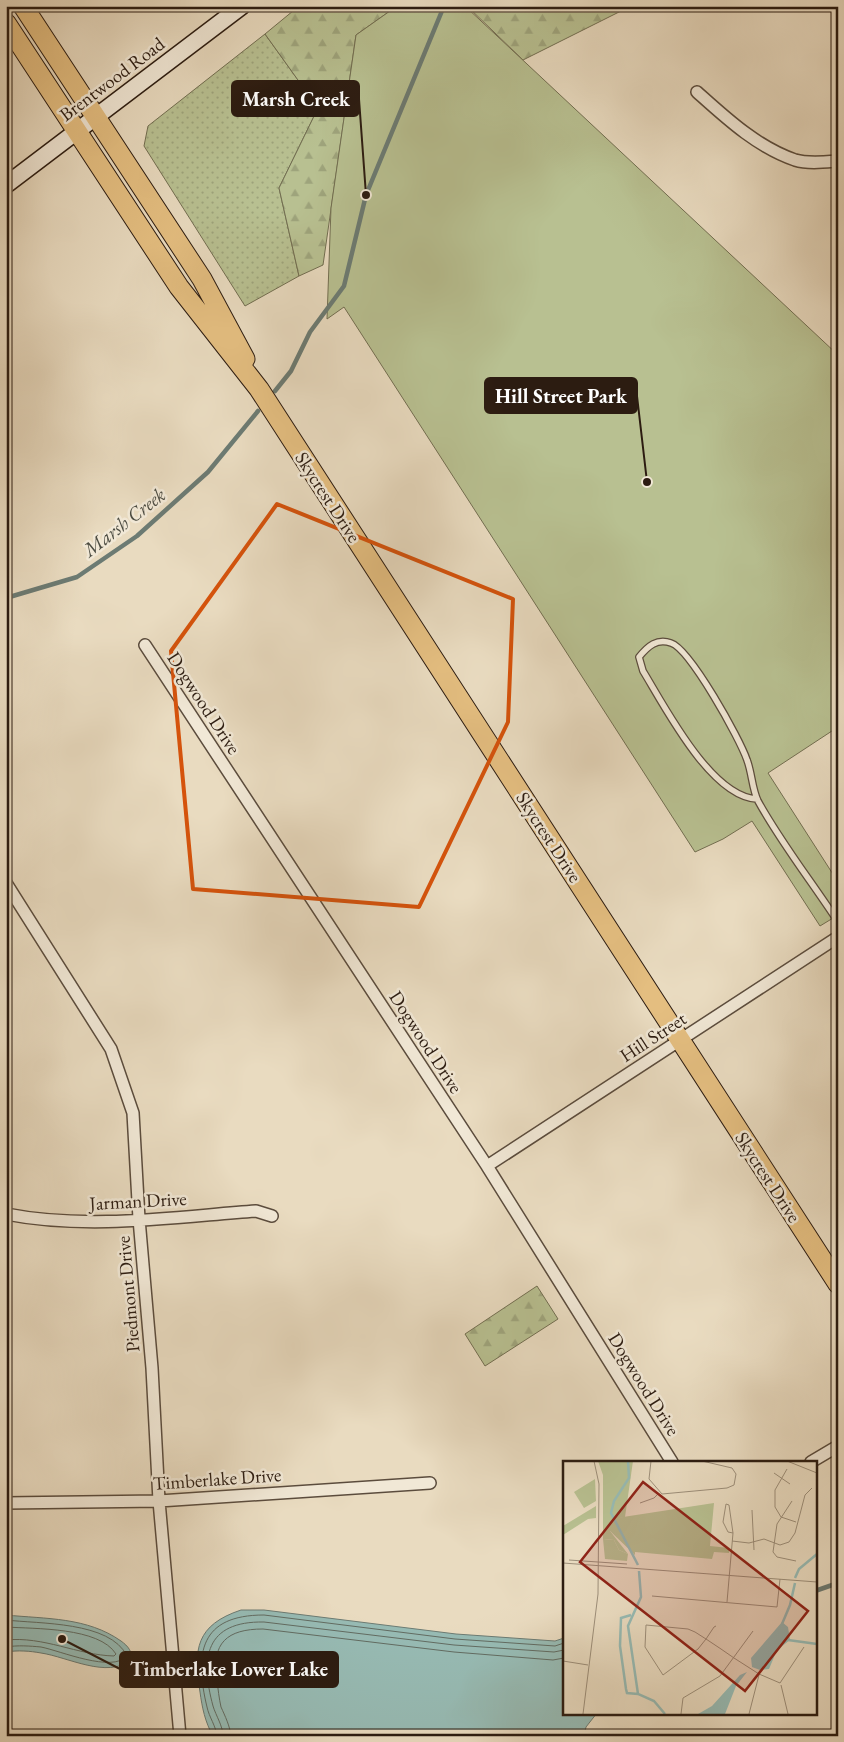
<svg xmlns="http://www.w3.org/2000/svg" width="844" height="1742" font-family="'EB Garamond',serif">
<defs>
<pattern id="grass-dots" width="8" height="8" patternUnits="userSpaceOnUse" patternTransform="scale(1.25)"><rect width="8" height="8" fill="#b8c091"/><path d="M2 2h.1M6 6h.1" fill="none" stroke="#9ea47c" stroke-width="1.8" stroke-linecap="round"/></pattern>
<pattern id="forest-firs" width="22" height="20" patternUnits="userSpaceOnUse" patternTransform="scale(1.25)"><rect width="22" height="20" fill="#b8c091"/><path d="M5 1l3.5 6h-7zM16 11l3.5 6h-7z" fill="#9ea47c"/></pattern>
</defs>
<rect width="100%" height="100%" fill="#e9dbc0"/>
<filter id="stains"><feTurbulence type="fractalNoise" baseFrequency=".004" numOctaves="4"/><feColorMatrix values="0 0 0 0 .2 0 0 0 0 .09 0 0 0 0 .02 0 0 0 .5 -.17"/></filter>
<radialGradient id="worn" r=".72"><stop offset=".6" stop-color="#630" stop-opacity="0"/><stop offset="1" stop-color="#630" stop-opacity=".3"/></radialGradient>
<path fill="url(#grass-dots)" stroke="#726e51" d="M265,34L318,108L279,188L299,276L245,306L144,146L148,126Z"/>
<path fill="url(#forest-firs)" stroke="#726e51" d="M299,6H397L356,35L323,265L299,276L279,188L318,108L265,34Z
M467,6H631L523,60Z
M537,1286L558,1319L485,1366L465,1334Z"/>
<path fill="#b8c091" stroke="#726e51" d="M397,6H465L838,355V727L768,773L838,882V915L820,926L752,821L723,839L695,852L344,307L327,319L331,208L356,35Z"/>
<path fill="#97bbb4" stroke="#6c7b73" d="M241,1610H264L456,1634L555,1641L564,1638V1713H597L586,1727L584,1736H213C205,1722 202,1707 200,1692C193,1649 196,1625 241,1610Z
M6,1615C46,1619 87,1617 121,1641C128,1646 133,1652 131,1660C107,1679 68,1657 41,1653C30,1651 18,1650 6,1652Z"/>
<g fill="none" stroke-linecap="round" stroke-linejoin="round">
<path stroke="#626c62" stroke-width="1" d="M6,1620C39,1624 110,1621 127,1656C112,1673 61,1651 41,1647C30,1646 18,1645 6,1647
M6,1627C35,1629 99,1627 116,1654L114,1656C77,1655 44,1636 6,1640
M217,1736C216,1726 209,1717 207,1707C194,1653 200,1615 264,1615L455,1639L555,1646L564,1643
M223,1736C223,1726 216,1716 213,1706C200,1658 205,1621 264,1622L454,1645L554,1652L564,1650
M231,1736C230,1726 225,1716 221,1707C219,1698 218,1689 217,1680C211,1643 227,1629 263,1629L454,1652L553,1660L564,1658"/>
<path stroke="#6c7b73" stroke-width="4.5" d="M275,391L291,371L310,332L344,286L366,195L444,6
M6,598L77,577L137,536L208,472L258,411
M815,1591L838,1583
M122,1662L161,1665
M182,1666L201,1665"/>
<defs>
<path id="service" d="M757,799C711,797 665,707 643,671L639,657C648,646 657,638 671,643C690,649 740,739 747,760C752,773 752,789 758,801C781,843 812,882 838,922"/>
<path id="minor" d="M697,92C726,118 757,147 795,160C808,164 825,162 838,161
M145,645L487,1166L672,1462
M6,883L111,1049L133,1113L139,1219L152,1368L159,1501L180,1736
M487,1166L838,937
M6,1214C88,1230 174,1217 256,1211L272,1216
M811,1462L838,1446
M6,1503L159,1501L430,1483"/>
<path id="secondary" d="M6,185L242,6"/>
<path id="primary" d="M23,6L202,279L245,359
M6,23L179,287L259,389L838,1284"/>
</defs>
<use href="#service" stroke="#5b4c3d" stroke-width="8"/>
<use href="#minor" stroke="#5b4c3d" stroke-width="14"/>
<use href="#secondary" stroke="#2c1c11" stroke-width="19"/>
<use href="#primary" stroke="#2c1c11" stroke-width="21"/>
<use href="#service" stroke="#f1e8d6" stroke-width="5.5"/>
<use href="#minor" stroke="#f1e8d6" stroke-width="11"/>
<use href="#secondary" stroke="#f1e8d6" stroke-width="16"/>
<use href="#primary" stroke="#e4be80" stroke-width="19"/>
</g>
<path fill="none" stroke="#d5530c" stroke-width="4" stroke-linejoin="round" d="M277,504L513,599L508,722L419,907L193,889L171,651Z"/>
<g text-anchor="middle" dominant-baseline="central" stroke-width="5" stroke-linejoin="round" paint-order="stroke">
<g font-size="19" fill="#2c1c11" stroke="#f1e8d6">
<text transform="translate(112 79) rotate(-37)">Brentwood Road</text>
<text transform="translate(328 497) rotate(57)">Skycrest Drive</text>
<text transform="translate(204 703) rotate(57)">Dogwood Drive</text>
<text transform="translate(549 837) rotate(57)">Skycrest Drive</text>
<text transform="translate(653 1037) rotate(-33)">Hill Street</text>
<text transform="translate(426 1042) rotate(57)">Dogwood Drive</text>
<text transform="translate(768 1177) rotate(57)">Skycrest Drive</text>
<text transform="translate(138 1201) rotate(-3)">Jarman Drive</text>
<text transform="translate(128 1294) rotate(-95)">Piedmont Drive</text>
<text transform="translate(644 1384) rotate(58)">Dogwood Drive</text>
<text transform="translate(217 1479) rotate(-4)">Timberlake Drive</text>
</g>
<g font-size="20" font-style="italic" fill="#4c4c42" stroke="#f1e8d6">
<text transform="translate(124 522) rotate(-38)">Marsh Creek</text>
</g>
</g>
<g transform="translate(563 1461)">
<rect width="254" height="254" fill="#e9dbc0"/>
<path d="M40,78L51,79L56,89L65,93L64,100L42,98Z" fill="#b8c091"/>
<path d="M35,0H70L62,56L47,59V70L65,93L56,89L51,79L40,78V14ZM32,18L33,40L21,47L11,31ZM33,45V57L25,58L0,74V65Z" fill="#b8c091"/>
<path d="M151,42L147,85L166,87V92L151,91L149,98L72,91V94L47,70V58Z" fill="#b8c091"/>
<path d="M219,161L225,166L227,179L214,189L206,208L197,209L189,206L188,197ZM184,211L173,225L162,253H135L149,245L177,214Z" fill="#97bbb4"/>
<path fill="none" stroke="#97bbb4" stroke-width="2.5" d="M65,0L66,17L51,40L48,52L75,104M76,110L78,136L65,165L75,233L91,240L102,253M232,117L236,108L254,93M68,154L58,157L57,185L63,228L64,232L75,233M219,163L227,144L232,122M225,179L254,183"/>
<path fill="none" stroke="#9d8f7a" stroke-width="1" d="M88,0L86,18L99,33L164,27L171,24L173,13L169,7L139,0M224,0L254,12M224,8L212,29V46L218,56L233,61M211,12L227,23M229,40L214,63L210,91L214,96L233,100M77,42L91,37L96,32M163,43L166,44L170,72L165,71L160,61ZM189,49L191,89M169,80L186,82L201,78L217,84L226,81L232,72L242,34L249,27M6,99L64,103M0,102L254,121M89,135L214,146L217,118M164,141L170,72M153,165L151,166L143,178L135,188L100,214L82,186L83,164L125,168L132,171L143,178L158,188L171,197L196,213L217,222L241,186M0,200L25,204M218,224L225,253M20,253L35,133L36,23L31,0M118,253L120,237L157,215L190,170M186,253L196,214"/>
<path fill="#8f2418" fill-opacity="0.15" stroke="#8f2418" stroke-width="2.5" d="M80,21L245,150L182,230L17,101Z"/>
<rect width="254" height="254" fill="none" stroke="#2c1c11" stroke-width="2.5"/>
</g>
<path fill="none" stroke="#2c1c11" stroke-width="2" d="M366 195L359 99M647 482L637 396M62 1639L120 1669"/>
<g fill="#2c1c11" stroke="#f1e8d6" stroke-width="2">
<circle cx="366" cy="195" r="5"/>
<circle cx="647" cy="482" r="5"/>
<circle cx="62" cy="1639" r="5"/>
</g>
<g fill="#2c1c11" stroke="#2c1c11" stroke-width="2">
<rect x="232" y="81" width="127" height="35" rx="5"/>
<rect x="485" y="378" width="152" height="35" rx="5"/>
<rect x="120" y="1652" width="218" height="35" rx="5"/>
</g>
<g font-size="20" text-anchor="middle" font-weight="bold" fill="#fff">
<text x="296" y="106">Marsh Creek</text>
<text x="561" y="403">Hill Street Park</text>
<text x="229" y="1676">Timberlake Lower Lake</text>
</g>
<rect width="844" height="1742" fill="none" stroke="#e9dbc0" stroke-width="25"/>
<rect x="8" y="8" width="829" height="1727" fill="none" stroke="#2c1c11" stroke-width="2.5"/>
<rect x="12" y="12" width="819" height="1717" fill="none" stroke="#2c1c11"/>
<rect width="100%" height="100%" filter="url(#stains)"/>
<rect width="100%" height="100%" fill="url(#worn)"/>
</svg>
